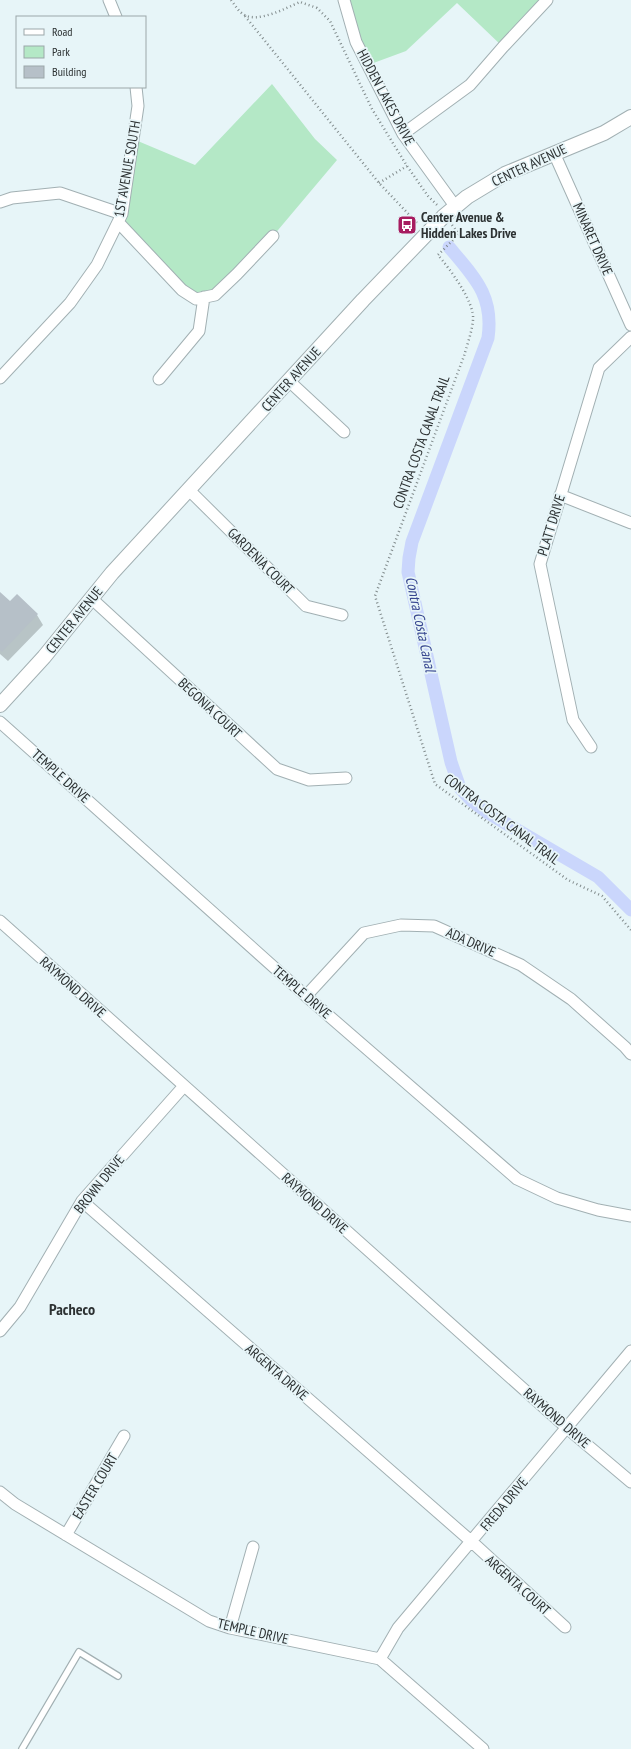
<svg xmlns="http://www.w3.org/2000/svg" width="631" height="1749" font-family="'PT Sans Narrow',sans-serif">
<rect width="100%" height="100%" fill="#e7f5f8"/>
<path fill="#b4e8c6" d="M344,0H547L503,47L457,3L406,51L368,65Z
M272,84L315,139L337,160L273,236L215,295L196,299L118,222L133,139L195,165Z"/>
<path fill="#0003" d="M0,593L10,603L37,615L43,625L8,661L0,654Z"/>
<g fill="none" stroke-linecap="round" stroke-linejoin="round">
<path stroke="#cad6fc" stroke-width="13" d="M449,247C475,278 494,296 488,338L412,542L409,558L408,572L451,762L460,788L472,801L488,813L598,877L631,910"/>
</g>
<path fill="#b6c0c8" d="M0,592L10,601L17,594L38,614L2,652L0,650Z"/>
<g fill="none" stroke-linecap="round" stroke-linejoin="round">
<defs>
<path id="service" d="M22,1749L79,1652L118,1676"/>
<path id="minor" d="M109,0L116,17
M344,0L356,42L403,134L455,206
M403,134L470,85L503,47L547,0
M554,153L631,325
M0,202L12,198L60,193L122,214
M118,222L182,290L196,299L215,295L237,274L273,236
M0,378L70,303L97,265L122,214L138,106L136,87
M159,379L199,331L204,297
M289,381L344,432
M189,490L306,606L342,615
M560,495L631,523
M91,598L277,769L309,780L346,778
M0,722L306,996L517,1179L557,1198L598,1210L631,1216
M591,747L573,720L540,564L599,368L631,337
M0,921L567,1428L631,1482
M306,996L364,933L401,925L434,926L521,965L571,999L625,1047L631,1054
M82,1201L472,1542L565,1627
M0,1331L20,1307L82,1201L184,1086
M0,1492L15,1504L209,1621L230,1628L380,1659L483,1749
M66,1535L124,1436
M230,1628L253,1547
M380,1659L398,1628L631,1351"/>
<path id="tertiary" d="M0,705L44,657L112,573L363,300L443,217L467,197L505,174L604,133L631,117"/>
</defs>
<use href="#service" stroke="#a2b0b3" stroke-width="8"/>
<use href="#minor" stroke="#a2b0b3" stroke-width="13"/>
<use href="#tertiary" stroke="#a2b0b3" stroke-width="16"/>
<path stroke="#828c8d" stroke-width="2.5" stroke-dasharray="1 3" stroke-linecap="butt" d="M231,0C235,5 238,11 243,14C257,24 286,8 300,2L317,8L330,21L372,109L407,166L428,196L438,206
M245,16L379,183L418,224
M379,183L407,166
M452,225L459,234L438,255C449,268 475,302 473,320C472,332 467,345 464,356L375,596L435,784L568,880L602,896L631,930"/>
<use href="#service" stroke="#fff" stroke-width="5.5"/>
<use href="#minor" stroke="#fff" stroke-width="11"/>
<use href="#tertiary" stroke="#fff" stroke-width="14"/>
</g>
<defs>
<symbol id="bus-square" viewBox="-11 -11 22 22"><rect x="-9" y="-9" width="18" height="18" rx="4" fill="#a71c60" stroke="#e7f5f8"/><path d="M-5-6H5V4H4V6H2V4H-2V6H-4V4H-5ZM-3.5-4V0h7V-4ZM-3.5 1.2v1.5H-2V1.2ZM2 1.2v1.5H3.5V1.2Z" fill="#fff"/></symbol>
</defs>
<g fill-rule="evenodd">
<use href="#bus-square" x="396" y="214" width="22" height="22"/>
</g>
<g text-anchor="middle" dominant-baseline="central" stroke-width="3.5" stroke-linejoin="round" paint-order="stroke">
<g font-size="14" fill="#2c3132" stroke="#e7f5f8">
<text transform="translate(386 97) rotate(62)">HIDDEN LAKES DRIVE</text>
<text transform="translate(529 165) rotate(-25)">CENTER AVENUE</text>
<text transform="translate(127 169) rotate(-80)">1ST AVENUE SOUTH</text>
<text transform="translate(593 239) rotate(66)">MINARET DRIVE</text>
<text transform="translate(291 379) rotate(-48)">CENTER AVENUE</text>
<text transform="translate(421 442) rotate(-70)">CONTRA COSTA CANAL TRAIL</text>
<text transform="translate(551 525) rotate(-73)">PLATT DRIVE</text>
<text transform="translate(261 561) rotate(45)">GARDENIA COURT</text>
<text transform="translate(74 620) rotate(-51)">CENTER AVENUE</text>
<text transform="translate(210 708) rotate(43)">BEGONIA COURT</text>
<text transform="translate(61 776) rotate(42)">TEMPLE DRIVE</text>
<text transform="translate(502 819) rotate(37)">CONTRA COSTA CANAL TRAIL</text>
<text transform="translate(471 942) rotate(24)">ADA DRIVE</text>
<text transform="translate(73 987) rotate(42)">RAYMOND DRIVE</text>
<text transform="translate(302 992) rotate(41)">TEMPLE DRIVE</text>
<text transform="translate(99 1184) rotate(-51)">BROWN DRIVE</text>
<text transform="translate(315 1203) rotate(42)">RAYMOND DRIVE</text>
<text transform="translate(277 1372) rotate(41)">ARGENTA DRIVE</text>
<text transform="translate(557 1418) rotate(41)">RAYMOND DRIVE</text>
<text transform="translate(95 1486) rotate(-59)">EASTER COURT</text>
<text transform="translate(504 1504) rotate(-50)">FREDA DRIVE</text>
<text transform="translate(518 1585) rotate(42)">ARGENTA COURT</text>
<text transform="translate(253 1631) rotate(13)">TEMPLE DRIVE</text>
</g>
<g font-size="14" font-weight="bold" fill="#2c3132" stroke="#e7f5f8" text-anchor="start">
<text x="421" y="217">Center Avenue &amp;<tspan x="421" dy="16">Hidden Lakes Drive</tspan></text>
</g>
<g font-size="15" font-style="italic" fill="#394891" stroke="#e7f5f8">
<text transform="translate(421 624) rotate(78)">Contra Costa Canal</text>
</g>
<g font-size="16" font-weight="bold" fill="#2c3132" stroke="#e7f5f8">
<text x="72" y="1309">Pacheco</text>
</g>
</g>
<rect x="16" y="16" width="130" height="72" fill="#e7f5f8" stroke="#9ca7a9"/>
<rect x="24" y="29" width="20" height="6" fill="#ffffff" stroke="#9ca7a9"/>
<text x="52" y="36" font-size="12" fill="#2c3132">Road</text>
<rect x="24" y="46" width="20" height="12" fill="#b4e8c6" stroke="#9ca7a9"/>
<text x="52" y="56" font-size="12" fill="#2c3132">Park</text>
<rect x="24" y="66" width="20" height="12" fill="#b6c0c8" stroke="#9ca7a9"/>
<text x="52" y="76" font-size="12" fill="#2c3132">Building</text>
</svg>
